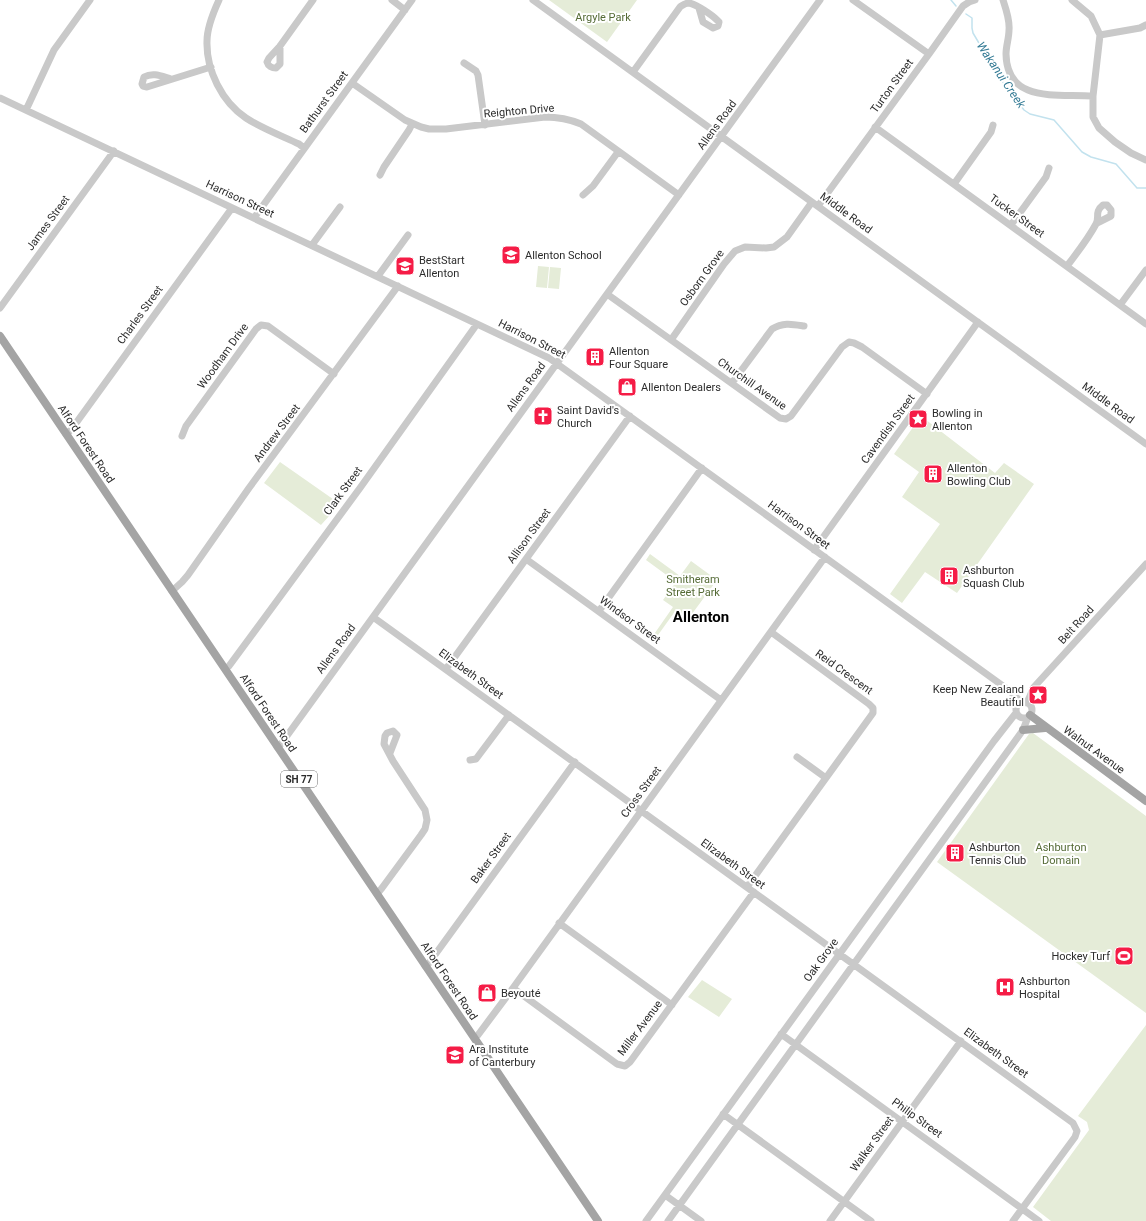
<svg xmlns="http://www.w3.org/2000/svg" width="1146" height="1221" font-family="Roboto,sans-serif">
<rect width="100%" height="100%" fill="#fff"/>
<path fill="#e5ecd8" d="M549,0H637L607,42Z
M538,266L549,267L547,288L536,287Z
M550,267L561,268L559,289L548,288Z
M921,416L995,473L1004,463L1034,484L957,593L925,572L902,603L890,594L940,524L902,497L919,472L894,454Z
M280,462L340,504L321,525L264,483Z
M650,554L680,576L691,561L717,580L689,618L676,610L653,642L650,640L673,607L663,600L676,582L646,560Z
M1033,733L1146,816V1013L937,862L1029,734Z
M702,980L732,999L719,1017L688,997Z
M1146,1025V1221H1051L1033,1207L1089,1130L1087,1122L1078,1116Z"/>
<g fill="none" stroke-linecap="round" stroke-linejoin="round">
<path stroke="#c2e2ee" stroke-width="1.5" d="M951,0L956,6
M966,14L972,18V28L973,33L999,77L1024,110L1030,114L1054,120L1082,152L1091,157L1116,164L1137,188H1146"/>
<path stroke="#c9c9c9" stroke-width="7" d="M219,0C213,13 207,27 207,41C206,70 222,102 246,118C261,128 282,136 299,144L304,148
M392,0L405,10
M533,0L1146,444
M1003,0C1006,9 1010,20 1009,30C1009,38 1006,46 1006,54C1007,105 1060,93 1093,96
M1072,0L1091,16L1100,35L1093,96V117L1099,128L1115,142L1131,153L1146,160
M1100,35L1140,28L1146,25
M280,46V64L276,68C272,68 268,66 267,62L269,58L280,46L313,0
M929,54L963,6L969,2L975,0
M464,63L476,71L478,75L485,125
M633,72L680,7C683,5 685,3 689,3C696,4 712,15 717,20L719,22L718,26L713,28L703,22L699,8
M171,79C161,76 153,72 144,77L142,84L143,86L147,87L211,67
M352,83L405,120L421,127L429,129H446L545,117C558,117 569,119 581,124L679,195
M0,98L549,358L1010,691L1021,702
M26,110L54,50L90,0
M875,127L1146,324
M380,175L384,167L409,130L412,124
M954,184L991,132L993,125
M583,195L593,186L618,152
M818,206L929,54L853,0
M254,218L412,0
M1011,225L1046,177L1049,168
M312,245L340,207
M1067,266C1077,253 1088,239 1096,224C1100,217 1094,212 1103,205H1107L1111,210V216L1097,223
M378,276L408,235
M607,294L780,418L786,419L791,416L842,347L849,342L854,343L862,347L927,394
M1120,305L1146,270
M0,308L114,151
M671,340L724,264L735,251L745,247L766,248L774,247L787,237L812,202
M732,383L772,329C783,322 792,324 804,326
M66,434L71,430L232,208
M182,436L186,426L256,329L261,325L268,326L334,374
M814,550L978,322
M526,559L721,700
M172,591L182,582L188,575L249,488L398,286
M599,611L702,468
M373,617L1073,1123L1077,1131L1075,1137L1013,1221
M225,669L229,666L360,488L477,324
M446,669L630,416
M1016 710a8 8 0 1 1 16 0a8 8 0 1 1-16 0Z
M1027,703L1034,687L1146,564
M277,747L281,744L820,0
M797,757L826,778
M470,760L476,759L509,715
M747,887L873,713V708L869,704L771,632
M377,894L382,888L421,835L425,829L427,820L425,810L393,761L384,744L385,736L387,733L393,731L397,735L390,753
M559,923L672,1005
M425,966L429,963L575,762
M513,988L617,1064L625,1066L630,1062L754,892
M781,1034L1039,1221
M474,1038L478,1035L513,988L825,557
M723,1114L871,1221
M665,1195L701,1221
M646,1221L994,741L1016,713
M668,1221L1023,730L1028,717
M830,1221L961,1041"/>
<path stroke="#a4a4a4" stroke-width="8" d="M0,336L598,1221
M1030,715L1146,801
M1023,730L1045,728"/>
</g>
<defs>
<symbol id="school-square" viewBox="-11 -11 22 22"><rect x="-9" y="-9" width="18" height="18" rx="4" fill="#f51c46" stroke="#fff"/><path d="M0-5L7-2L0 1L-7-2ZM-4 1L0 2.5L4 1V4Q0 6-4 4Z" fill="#fff"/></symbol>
<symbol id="building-square" viewBox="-11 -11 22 22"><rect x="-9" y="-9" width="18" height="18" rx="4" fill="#f51c46" stroke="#fff"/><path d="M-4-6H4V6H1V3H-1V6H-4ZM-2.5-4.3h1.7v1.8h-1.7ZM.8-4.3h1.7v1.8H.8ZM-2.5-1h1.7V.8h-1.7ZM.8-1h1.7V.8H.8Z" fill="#fff"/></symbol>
<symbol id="shop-square" viewBox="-11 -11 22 22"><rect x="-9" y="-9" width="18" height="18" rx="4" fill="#f51c46" stroke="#fff"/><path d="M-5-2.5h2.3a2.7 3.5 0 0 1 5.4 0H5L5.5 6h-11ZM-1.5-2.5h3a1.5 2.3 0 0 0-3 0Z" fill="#fff"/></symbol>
<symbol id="church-square" viewBox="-11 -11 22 22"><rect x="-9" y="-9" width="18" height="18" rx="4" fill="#f51c46" stroke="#fff"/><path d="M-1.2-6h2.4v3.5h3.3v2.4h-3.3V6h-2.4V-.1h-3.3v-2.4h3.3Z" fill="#fff"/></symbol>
<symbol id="sight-square" viewBox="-11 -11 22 22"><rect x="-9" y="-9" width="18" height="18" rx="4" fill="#f51c46" stroke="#fff"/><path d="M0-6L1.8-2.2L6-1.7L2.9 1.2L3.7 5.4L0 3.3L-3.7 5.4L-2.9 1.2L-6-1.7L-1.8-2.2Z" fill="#fff"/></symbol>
<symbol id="stadium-square" viewBox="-11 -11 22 22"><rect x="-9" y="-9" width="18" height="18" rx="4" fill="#f51c46" stroke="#fff"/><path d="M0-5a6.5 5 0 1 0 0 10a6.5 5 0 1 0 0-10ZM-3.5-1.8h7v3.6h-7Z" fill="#fff"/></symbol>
<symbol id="hospital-square" viewBox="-11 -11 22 22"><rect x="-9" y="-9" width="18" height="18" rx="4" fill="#f51c46" stroke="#fff"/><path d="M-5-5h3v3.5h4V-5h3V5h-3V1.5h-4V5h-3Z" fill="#fff"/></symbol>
<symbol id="university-square" viewBox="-11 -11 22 22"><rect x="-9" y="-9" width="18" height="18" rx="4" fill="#f51c46" stroke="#fff"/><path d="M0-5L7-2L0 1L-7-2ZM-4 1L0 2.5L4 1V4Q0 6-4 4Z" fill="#fff"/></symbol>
</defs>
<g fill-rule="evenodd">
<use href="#school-square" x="500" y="244" width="22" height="22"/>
<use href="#school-square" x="394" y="255" width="22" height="22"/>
<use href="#building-square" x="584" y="346" width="22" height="22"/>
<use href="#shop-square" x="616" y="376" width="22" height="22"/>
<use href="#church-square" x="532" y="405" width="22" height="22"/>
<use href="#sight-square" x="907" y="408" width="22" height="22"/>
<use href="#building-square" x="922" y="463" width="22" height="22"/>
<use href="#building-square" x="938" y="565" width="22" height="22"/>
<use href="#sight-square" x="1027" y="684" width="22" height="22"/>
<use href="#building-square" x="944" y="842" width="22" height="22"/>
<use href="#stadium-square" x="1113" y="945" width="22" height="22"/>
<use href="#hospital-square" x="994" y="976" width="22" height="22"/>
<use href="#shop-square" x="476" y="982" width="22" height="22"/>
<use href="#university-square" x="444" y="1044" width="22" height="22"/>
</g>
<g text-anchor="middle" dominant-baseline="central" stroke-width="4" stroke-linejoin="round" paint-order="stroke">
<rect fill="#fff" stroke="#6b6b6b" stroke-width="1" x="281" y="771" width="36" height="16" rx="3"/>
<g font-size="10" font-weight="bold" fill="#2c2c2c">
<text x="299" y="779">SH 77</text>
</g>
<g font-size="11" fill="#556b36" stroke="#fff">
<text x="603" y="17">Argyle Park</text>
<text x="693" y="579">Smitheram<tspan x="693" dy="13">Street Park</tspan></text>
<text x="1061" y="847">Ashburton<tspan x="1061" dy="13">Domain</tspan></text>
</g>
<g font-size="11" fill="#2c2c2c" stroke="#fff">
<text transform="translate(892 86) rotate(-54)">Turton Street</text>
<text transform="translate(324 102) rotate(-54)">Bathurst Street</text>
<text transform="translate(519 111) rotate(-5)">Reighton Drive</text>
<text transform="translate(717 125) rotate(-54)">Allens Road</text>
<text transform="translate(240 199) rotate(25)">Harrison Street</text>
<text transform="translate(846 213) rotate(36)">Middle Road</text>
<text transform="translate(1017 216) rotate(36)">Tucker Street</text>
<text transform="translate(48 223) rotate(-54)">James Street</text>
<text transform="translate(702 278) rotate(-54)">Osborn Grove</text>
<text transform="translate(140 315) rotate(-54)">Charles Street</text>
<text transform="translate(532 339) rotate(27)">Harrison Street</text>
<text transform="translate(223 356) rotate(-54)">Woodham Drive</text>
<text transform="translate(752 384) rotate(35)">Churchill Avenue</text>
<text transform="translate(526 387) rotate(-54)">Allens Road</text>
<text transform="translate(1108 403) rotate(36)">Middle Road</text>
<text transform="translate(888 429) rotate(-54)">Cavendish Street</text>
<text transform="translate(277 433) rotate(-53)">Andrew Street</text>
<text transform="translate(86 444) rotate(56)">Alford Forest Road</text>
<text transform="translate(343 491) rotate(-54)">Clark Street</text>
<text transform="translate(799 525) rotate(36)">Harrison Street</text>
<text transform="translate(529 536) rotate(-54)">Allison Street</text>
<text transform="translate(630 620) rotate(36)">Windsor Street</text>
<text transform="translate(1076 625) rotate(-48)">Belt Road</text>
<text transform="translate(336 649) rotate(-54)">Allens Road</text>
<text transform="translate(844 672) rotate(36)">Reid Crescent</text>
<text transform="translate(471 674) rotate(36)">Elizabeth Street</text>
<text transform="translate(268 713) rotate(56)">Alford Forest Road</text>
<text transform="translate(1094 750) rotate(36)">Walnut Avenue</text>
<text transform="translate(641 792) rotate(-54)">Cross Street</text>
<text transform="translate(491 858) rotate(-54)">Baker Street</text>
<text transform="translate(733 864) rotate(36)">Elizabeth Street</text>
<text transform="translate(821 960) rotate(-54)">Oak Grove</text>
<text transform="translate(449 981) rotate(56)">Alford Forest Road</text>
<text transform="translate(640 1028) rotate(-53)">Miller Avenue</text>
<text transform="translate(996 1053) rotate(36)">Elizabeth Street</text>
<text transform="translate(917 1118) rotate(36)">Philip Street</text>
<text transform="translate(872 1144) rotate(-54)">Walker Street</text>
</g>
<g font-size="11" fill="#2c2c2c" stroke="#fff" text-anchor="start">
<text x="525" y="255">Allenton School</text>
<text x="419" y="260">BestStart<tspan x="419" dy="13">Allenton</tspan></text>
<text x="609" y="351">Allenton<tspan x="609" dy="13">Four Square</tspan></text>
<text x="641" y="387">Allenton Dealers</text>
<text x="557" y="410">Saint David's<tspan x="557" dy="13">Church</tspan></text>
<text x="932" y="413">Bowling in<tspan x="932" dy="13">Allenton</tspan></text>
<text x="947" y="468">Allenton<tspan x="947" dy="13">Bowling Club</tspan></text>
<text x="963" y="570">Ashburton<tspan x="963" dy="13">Squash Club</tspan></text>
<text x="1024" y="689" text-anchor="end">Keep New Zealand<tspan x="1024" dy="13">Beautiful</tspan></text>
<text x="969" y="847">Ashburton<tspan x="969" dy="13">Tennis Club</tspan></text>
<text x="1110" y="956" text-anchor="end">Hockey Turf</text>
<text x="1019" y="981">Ashburton<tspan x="1019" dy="13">Hospital</tspan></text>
<text x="501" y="993">Beyouté</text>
<text x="469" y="1049">Ara Institute<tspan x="469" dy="13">of Canterbury</tspan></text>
</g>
<g font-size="12" font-style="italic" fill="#347b95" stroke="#fff">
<text transform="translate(1001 75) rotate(56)">Wakanui Creek</text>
</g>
<g font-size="15" font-weight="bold" fill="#000" stroke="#fff">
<text x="701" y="617">Allenton</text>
</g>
</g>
</svg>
